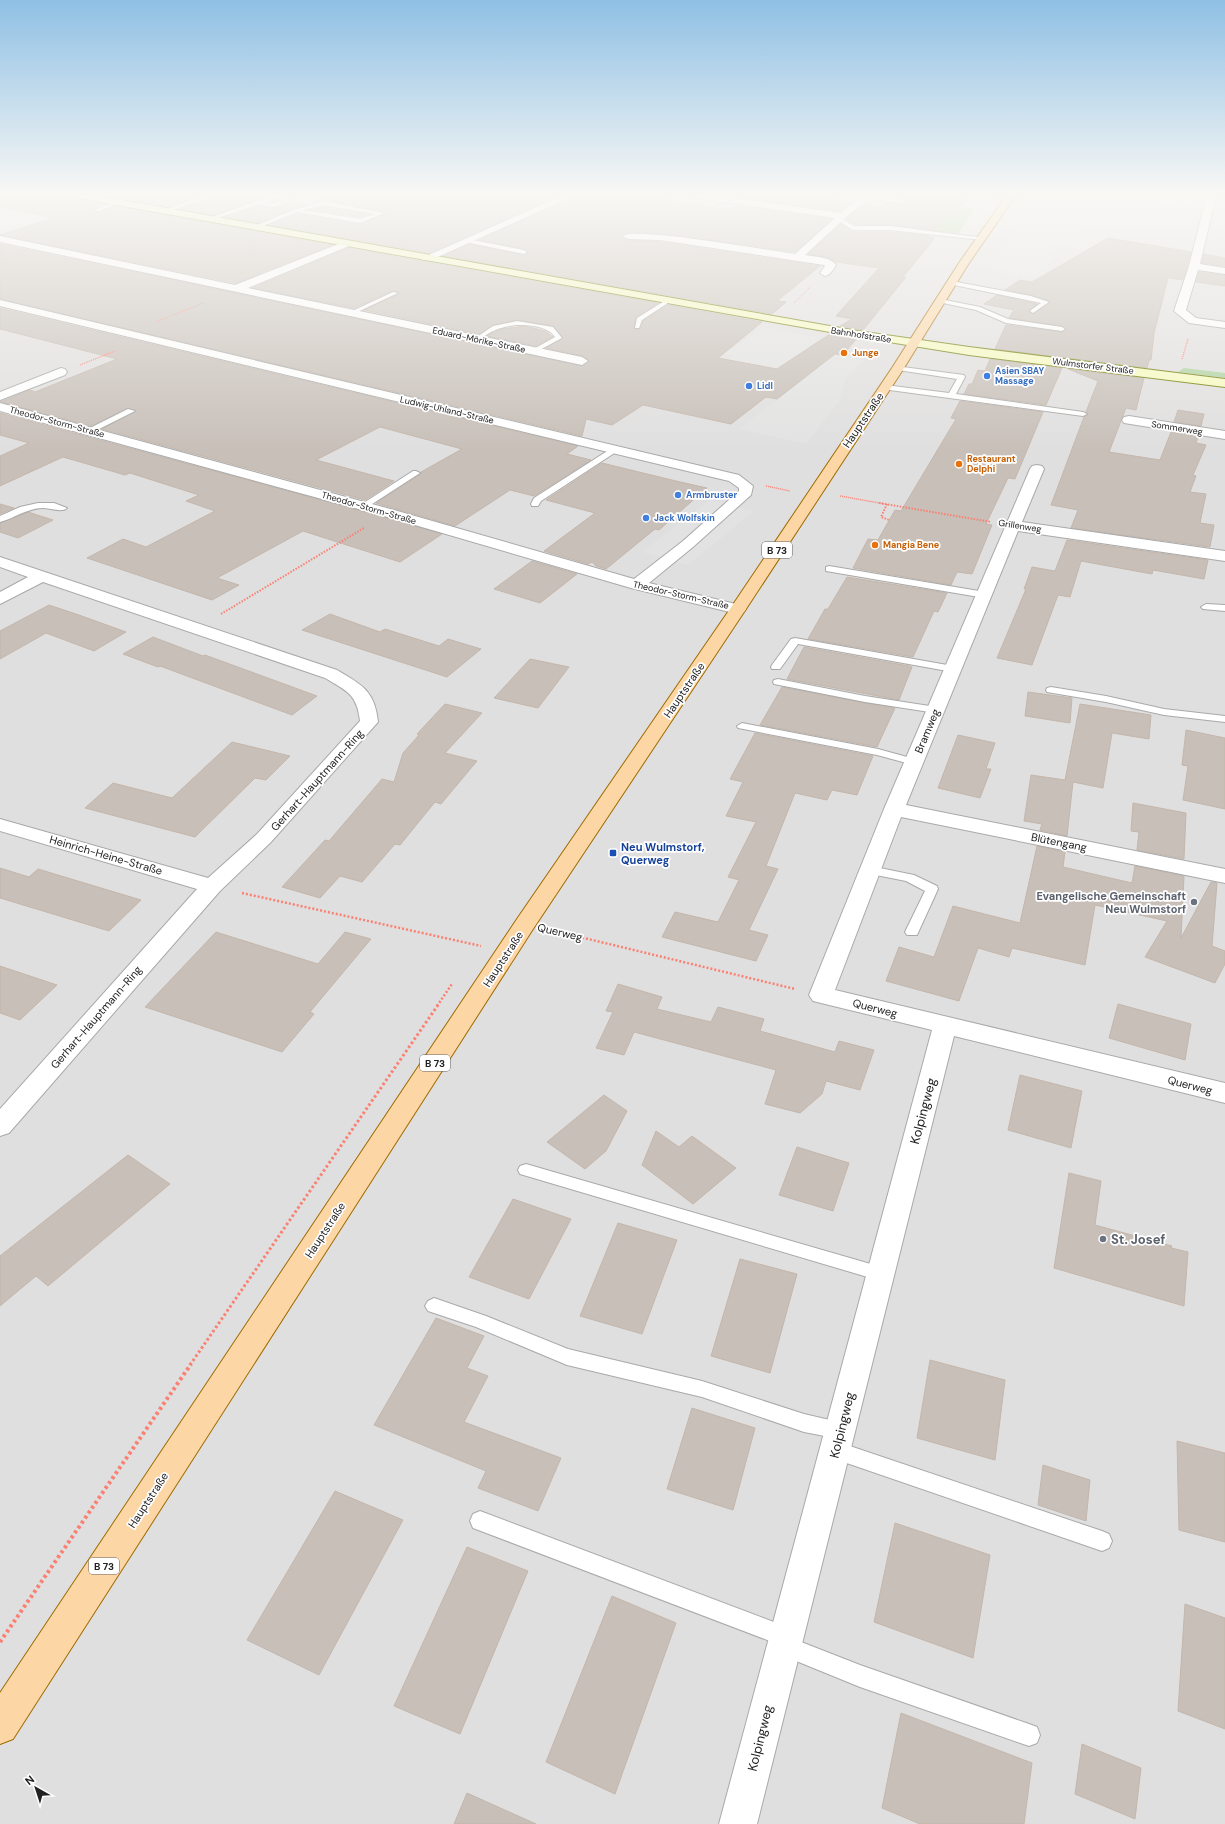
<svg xmlns="http://www.w3.org/2000/svg" width="1225" height="1824" font-family="'DM Sans',sans-serif">
<rect width="100%" height="100%" fill="#f2efe9"/>
<path fill="#e0dfdf" d="M0,195H1225V1824H0Z"/>
<path fill="#add19e" d="M964,207L974,209L958,234L915,229C923,218 948,209 961,210Z
M1184,368L1225,373V378L1178,372Z"/>
<path fill="#e2e2e2" d="M1132,195H1196L1185,206L1130,197Z
M1031,207L1103,220L1084,232L1125,239L1121,252L1052,246L1047,255L1055,256L1043,277L1054,282L991,270Z
M763,328L821,338L806,349L863,360L845,379L840,400L806,444L739,429L810,375L727,359L733,355L724,354Z
M710,500L754,511L688,565L642,552Z"/>
<path fill="#c7bfb8" stroke="#c4b6ab" d="M0,195H72L77,199L104,204L93,210L99,212L115,206L332,245L235,283L0,235L53,218L0,207Z
M103,195H181L194,198L169,207Z
M218,195H244L261,198L214,215L180,209Z
M332,195H560L429,253L270,225L297,214L360,224L385,213L384,212L323,200L319,201Z
M577,195H636L728,210L738,206L832,219L795,252L676,235L632,232L622,235L628,240L660,242L820,266L777,301L786,302L772,314L444,256L469,244L525,255L528,252L524,249L480,240Z
M760,195H803L851,203L840,211L753,199Z
M894,195H923L967,200L935,230L890,225L854,224L846,219L864,205L880,207L886,202L903,204L907,201L903,198L893,196Z
M290,203L305,205L259,223L225,217L259,206L275,208Z
M323,207L369,214L360,217L311,210Z
M841,224L853,232H890L929,236L928,237L935,238L903,277H906L863,330L840,326L852,319L836,316L879,268L836,262L826,257L808,254Z
M1108,238L1191,252L1183,280L1168,278L1154,333L1151,360H1149L1147,368L995,349L1006,325L1062,332L1066,329L1062,326L1009,318L1014,310L984,304L997,295L1037,304L1029,311L1034,314L1050,301L1031,295L1005,290L1020,280L1032,282Z
M0,244L582,366L589,361L583,356L546,348L563,338L553,326L517,320L493,325L479,334L364,310L399,294L398,292L392,291L354,308L253,288L348,248L658,303L636,317L634,328L635,330L640,329L643,321L668,305L762,322L718,358L777,369L830,334L857,338L843,355L835,354L777,399L766,397L731,424L643,405L612,425L586,419L582,436L0,299Z
M1204,254L1225,258V266L1202,263Z
M1199,272L1225,275V286L1196,282Z
M0,308L578,446L567,454L591,460L534,496L510,490L455,526L376,503L421,474V472L462,449L380,427L316,460L394,481L365,500L102,429L136,411L128,408L91,426L0,402L30,390L35,392L117,359L0,329Z
M525,326L545,331L553,337L536,346L487,336L502,329Z
M990,359L1062,368L1046,405L964,394L969,384H972L978,370L985,371Z
M1068,369L1144,378L1136,410L1126,408L1109,452L1160,460L1171,432L1198,436L1196,443L1206,445L1193,475L1196,476L1190,492L1206,494L1200,523L1214,525L1210,547L1071,528L1078,510L1051,505L1084,417L1088,415L1086,412L1098,381Z
M960,401L1043,412L1015,479L1008,478L986,524L992,525L972,574L957,572L951,585L853,568L868,539L878,540L895,510L901,511L956,419L951,418Z
M1178,410L1204,414L1201,426L1174,422Z
M0,413L384,517L442,534L400,562L303,531L217,578L239,585L212,600L87,558L123,539L146,547L215,511L186,501L199,495L130,473L125,475L63,457L0,486V456L29,443L0,435Z
M602,463L676,481L707,488L659,530L655,529L606,569L596,566L592,562L588,564L544,551L595,513L546,500Z
M0,504L14,508L0,514Z
M28,512L53,520L18,538L0,532V523Z
M1067,540L1208,560L1204,579L1153,570L1152,574L1081,561L1070,597L1058,595L1032,665L997,658L1026,589H1024L1032,567L1055,571Z
M532,561L577,574L540,603L494,589Z
M847,577L947,593L938,612L934,611L913,657L808,639L825,609H828Z
M49,605L79,615L126,632L94,651L46,633L0,659V631Z
M330,614L380,632L385,629L439,646L448,639L481,649L447,677L302,630Z
M153,637L203,656L205,655L317,696L292,715L160,666L158,667L123,654Z
M804,647L909,666L912,667L899,700L787,679Z
M530,659L569,667L538,708L494,698Z
M782,687L865,703L895,708L877,747L760,725Z
M1028,692L1072,698L1070,723L1025,716Z
M445,704L482,713L445,753L477,761L441,804L435,802L400,845L395,844L362,882L340,876L320,898L282,887L325,840L329,841L382,779L394,782L403,753L419,735L417,734Z
M1080,704L1151,715L1149,739L1112,733L1103,788L1073,782L1067,836L1040,830L1042,824L1024,821L1031,775L1065,780Z
M1186,730L1225,738V809L1183,800L1188,766L1182,765Z
M755,733L873,756L857,795L832,790L827,800L795,793L766,866L778,869L749,930L768,935L756,961L662,937L675,912L718,922L739,880L728,877L756,822L726,816L743,782L730,779Z
M958,735L995,743L986,769H991L980,798L938,788Z
M232,742L290,756L266,780L255,778L195,837L85,808L113,783L172,798Z
M1133,803L1186,813L1184,859L1137,850L1139,832L1131,831Z
M1037,846L1065,852L1063,867L1132,883L1135,866L1184,876L1181,938L1211,882L1217,883L1212,946L1225,951V964L1215,983L1145,957L1167,921L1095,905L1085,965L1012,948L1009,957L978,948L959,1001L886,981L899,947L934,957L953,906L1020,923Z
M0,868L29,877L38,869L141,900L109,931L0,898Z
M216,932L318,964L345,932L371,939L310,1012L314,1014L282,1052L145,1007Z
M0,966L57,985L20,1020L0,1013Z
M618,984L662,997L657,1009L711,1022L718,1007L764,1019L760,1031L835,1052L839,1041L874,1050L860,1090L826,1081L822,1094L800,1113L765,1104L776,1070L634,1032L624,1055L596,1048L613,1012L606,1011Z
M1118,1004L1191,1024L1185,1060L1109,1038Z
M1020,1075L1082,1091L1071,1148L1008,1130Z
M604,1095L627,1111L606,1151L585,1169L547,1142Z
M656,1131L679,1147L692,1136L736,1168L693,1204L642,1165Z
M797,1147L849,1163L833,1211L779,1195Z
M128,1155L170,1184L48,1286L36,1276L0,1306V1256Z
M1069,1173L1101,1181L1095,1225L1172,1246L1171,1248L1188,1252L1184,1306L1054,1268Z
M513,1199L571,1219L529,1299L469,1277Z
M618,1223L677,1240L642,1334L580,1316Z
M740,1259L797,1274L770,1373L711,1356Z
M436,1318L484,1336L467,1368L488,1376L464,1422L561,1458L538,1511L478,1488L486,1471L374,1425Z
M930,1360L1005,1380L995,1460L917,1438Z
M692,1408L755,1428L733,1510L667,1489Z
M1177,1441L1225,1453V1542L1179,1530Z
M1043,1465L1090,1480L1086,1521L1038,1505Z
M335,1491L403,1520L319,1675L247,1640Z
M895,1523L990,1555L973,1658L874,1622Z
M467,1547L528,1571L460,1734L394,1706Z
M612,1596L676,1623L615,1794L546,1762Z
M1185,1604L1225,1618V1729L1178,1711Z
M901,1713L1032,1763L1024,1824H920L882,1808Z
M1082,1744L1141,1768L1135,1819L1075,1794Z
M467,1793L536,1824H454Z"/>
<g fill="none" stroke-linecap="round" stroke-linejoin="round">
<defs>
<path id="lane" d="M206,195H215L167,212L162,211Z
M273,195L295,199L274,207L259,204L212,220L207,219ZM276,198L286,199L274,203L265,202Z
M867,195L903,199L906,201L903,203L865,198Z
M990,195H1008L1013,197L1010,199Z
M117,201L122,202L99,211L94,210Z
M323,201L384,213L360,223L297,212L258,228L253,227L288,212ZM323,205L375,214L360,219L303,210Z
M839,217L854,226H890L985,238L982,240L890,230H853L837,220Z
M467,239L524,250L527,252L524,254L465,242Z
M951,281L1031,296L1049,302L1033,313L1030,311L1031,310L1041,303L949,284L948,283Z
M393,292L398,293L353,314L348,313Z
M940,299L980,307L1008,319L1062,327L1065,329L1062,331L1006,323L976,310L938,302L937,301Z
M666,300L671,301L642,320L639,328H635L637,318Z
M517,321L553,327L562,338L534,353L531,351L532,350L555,337C547,324 519,323 505,327C495,329 487,334 479,340L474,339L493,326Z
M895,366L964,375L965,377L956,394L1083,412L1087,414L1083,416L882,389V385H885L949,393L957,379L898,370H895Z
M128,409L135,411L91,433L84,431Z
M612,448L619,450L541,501L538,506H532L531,504L534,498Z
M413,471H416L420,473L366,508L363,509L359,506Z
M38,503H54L67,508C62,513 50,508 43,508C27,508 15,518 0,522V516L20,507Z
M829,566L985,592L990,595L985,598L826,571V567Z
M1206,604L1225,605V611L1203,609L1201,607Z
M795,638L953,666L958,669L953,672L798,644L780,669H772L771,667L772,665L791,639Z
M778,679L865,696L936,707L941,710L936,713L865,702L774,684L773,682L774,680Z
M1051,687L1106,696L1164,709L1225,716V722L1164,715L1106,702L1047,692L1046,690L1047,688Z
M742,723L878,749L918,760L920,762L914,765L877,755L738,728L737,726Z
M870,866L914,875L937,886L938,889L917,935H907L905,932L925,891L906,881L866,873L864,870L866,867Z
M526,1164L881,1267L887,1269L889,1274L887,1279L881,1281L520,1174L518,1170L520,1166Z
M434,1298L486,1316L568,1349L702,1381L804,1414L847,1424L849,1430L847,1436L840,1439L804,1432L702,1397L567,1365L476,1327L428,1311L425,1306L428,1301Z
M835,1441L1102,1531L1109,1534L1112,1541L1109,1548L1102,1551L835,1459L828,1456L826,1450L828,1444Z
M480,1511L787,1627L794,1630L797,1637L796,1640L860,1665L1029,1724L1037,1727L1040,1735L1037,1743L1029,1746L860,1687L784,1656L777,1653L774,1646L775,1643L473,1528L470,1521L473,1514Z"/>
<path id="street" d="M564,195H576L431,260H423L422,258Z
M692,195H716L840,213L864,195H874L845,218L805,255C815,257 829,256 836,265C833,270 830,275 825,276L820,273L825,266L824,265L660,240L628,239L623,236C632,226 773,251 795,254L835,218L696,198Z
M1207,195H1216L1200,264L1225,268V274L1198,270L1186,310L1196,318L1225,322V328L1189,323L1174,311L1189,266Z
M0,236L235,285L346,241L349,242L351,244L349,246L248,288L582,357L588,361L582,365L0,242Z
M0,300L739,475L753,486L751,495L693,547L649,583L744,606L746,609L744,612L738,614L631,588L384,516L0,411V403L394,510L634,579L683,541L739,491V488L729,481L0,306Z
M61,368L65,369L67,372L65,375L0,400V392Z
M1129,416L1225,431V439L1124,423L1122,420L1124,417Z
M1037,465L1042,466L1044,469L1022,522L1225,551V561L1018,531L906,805L1225,869V883L901,817L835,990L1225,1083V1103L954,1036L757,1824H719L932,1030L821,1003L813,1001L809,995L884,809L1030,469L1032,466Z
M0,557L337,670C362,685 375,691 378,722L271,842L220,891L9,1133L0,1136V1109L197,889L0,831V819L208,878L257,834L360,721C357,694 347,691 325,678L43,582L0,604V592L28,577L0,567Z"/>
<path id="secondary" d="M73,195H93L858,331L969,347L1225,379V387L969,355L858,337L77,198Z"/>
<path id="primary" d="M1007,195H1016L969,263L904,368L746,609L533,929L13,1739L0,1744V1693L517,919L730,609L892,368L959,263Z"/>
</defs>
<use href="#lane" stroke="#a9a9a9" stroke-width="2"/>
<use href="#street" stroke="#a9a9a9" stroke-width="2"/>
<use href="#secondary" stroke="#707d05" stroke-width="2"/>
<use href="#primary" stroke="#a06b00" stroke-width="2"/>
<path stroke="#fa8072" stroke-width="1" stroke-dasharray="1 1" stroke-linecap="butt" d="M794,303L811,286
M158,321L204,303"/>
<path stroke="#fa8072" stroke-width="1.5" stroke-dasharray="1 1" stroke-linecap="butt" d="M1182,359L1188,339
M80,365L115,351
M766,486L790,491
M840,496L885,504"/>
<path stroke="#fa8072" stroke-width="2" stroke-dasharray="1.5 1.5" stroke-linecap="butt" d="M879,503L991,522
M887,504L881,517L889,520
M221,614L364,528"/>
<path stroke="#fa8072" stroke-width="2.5" stroke-dasharray="2 2" stroke-linecap="butt" d="M242,893L481,946
M551,930L795,989
M437,1006L452,984"/>
<path stroke="#fa8072" stroke-width="3" stroke-dasharray="2.5 2.5" stroke-linecap="butt" d="M190,1365L438,1005"/>
<path stroke="#fa8072" stroke-width="4" stroke-dasharray="3 3" stroke-linecap="butt" d="M0,1642L191,1364"/>
<use href="#lane" fill="#fff" fill-rule="evenodd"/>
<use href="#street" fill="#fff" fill-rule="evenodd"/>
<use href="#secondary" fill="#f7fabf" fill-rule="evenodd"/>
<use href="#primary" fill="#fcd6a4" fill-rule="evenodd"/>
</g>
<linearGradient id="sky" x2="0" y2="1"><stop stop-color="#8fc0e4"/><stop offset="0.43" stop-color="#f9f8f5"/><stop offset="1" stop-color="#f9f8f5" stop-opacity="0"/></linearGradient>
<rect width="1225" height="451" fill="url(#sky)"/>
<g fill="#e8710a" stroke="#fff" stroke-width="1.5">
<circle cx="844" cy="353" r="4"/>
<circle cx="959" cy="464" r="4"/>
<circle cx="875" cy="545" r="4"/>
</g>
<g fill="#3f7fe0" stroke="#fff" stroke-width="1.5">
<circle cx="987" cy="376" r="4"/>
<circle cx="749" cy="386" r="4"/>
<circle cx="678" cy="495" r="4"/>
<circle cx="646" cy="518" r="4"/>
</g>
<rect fill="#1a4fb4" stroke="#fff" stroke-width="1.5" x="609" y="849" width="8" height="8" rx="2"/>
<g fill="#6b7280" stroke="#fff" stroke-width="1.5">
<circle cx="1194" cy="902" r="4"/>
<circle cx="1103" cy="1239" r="4"/>
</g>
<g text-anchor="middle" dominant-baseline="central" stroke-width="3.5" stroke-linejoin="round" paint-order="stroke">
<g font-size="9" fill="#222" stroke="#fff">
<text transform="translate(861 335) rotate(9)">Bahnhofstraße</text>
<text transform="translate(479 340) rotate(12)">Eduard-Mörike-Straße</text>
<text transform="translate(1093 366) rotate(7)">Wulmstorfer Straße</text>
<text transform="translate(447 410) rotate(13)">Ludwig-Uhland-Straße</text>
<text transform="translate(57 422) rotate(15)">Theodor-Storm-Straße</text>
<text transform="translate(1177 428) rotate(9)">Sommerweg</text>
<text transform="translate(369 508) rotate(16)">Theodor-Storm-Straße</text>
<text transform="translate(1020 526) rotate(9)">Grillenweg</text>
<text transform="translate(681 595) rotate(13)">Theodor-Storm-Straße</text>
</g>
<g font-size="9" font-weight="bold" fill="#c56008" stroke="#fff" text-anchor="start">
<text x="852" y="353">Junge</text>
<text x="967" y="459">Restaurant<tspan x="967" dy="10">Delphi</tspan></text>
<text x="883" y="545">Mangia Bene</text>
</g>
<g font-size="9" font-weight="bold" fill="#366cbe" stroke="#fff" text-anchor="start">
<text x="995" y="371">Asien SBAY<tspan x="995" dy="10">Massage</tspan></text>
<text x="757" y="386">Lidl</text>
<text x="686" y="495">Armbruster</text>
<text x="654" y="518">Jack Wolfskin</text>
</g>
<g fill="#fff" stroke="#646464" stroke-width="1">
<rect x="762" y="542" width="30" height="16" rx="3"/>
<rect x="420" y="1055" width="30" height="16" rx="3"/>
<rect x="89" y="1558" width="30" height="16" rx="3"/>
</g>
<g font-size="10" font-weight="bold" fill="#222">
<text x="777" y="550">B 73</text>
<text x="435" y="1063">B 73</text>
<text x="104" y="1566">B 73</text>
</g>
<g font-size="11" fill="#222" stroke="#fff">
<text transform="translate(863 420) rotate(-56)">Hauptstraße</text>
<text transform="translate(684 690) rotate(-56)">Hauptstraße</text>
<text transform="translate(927 731) rotate(-67)">Bramweg</text>
<text transform="translate(317 780) rotate(-48)">Gerhart-Hauptmann-Ring</text>
<text transform="translate(1059 842) rotate(11)">Blütengang</text>
<text transform="translate(106 855) rotate(16)">Heinrich-Heine-Straße</text>
<text transform="translate(560 932) rotate(13)">Querweg</text>
<text transform="translate(503 959) rotate(-57)">Hauptstraße</text>
<text transform="translate(875 1008) rotate(14)">Querweg</text>
<text transform="translate(96 1017) rotate(-49)">Gerhart-Hauptmann-Ring</text>
<text transform="translate(1190 1085) rotate(14)">Querweg</text>
<text transform="translate(325 1230) rotate(-57)">Hauptstraße</text>
<text transform="translate(148 1500) rotate(-57)">Hauptstraße</text>
</g>
<g font-size="11" font-weight="bold" fill="#164399" stroke="#fff" text-anchor="start">
<text x="621" y="847">Neu Wulmstorf,<tspan x="621" dy="13">Querweg</tspan></text>
</g>
<g font-size="11" font-weight="bold" fill="#5b616d" stroke="#fff" text-anchor="end">
<text x="1186" y="896">Evangelische Gemeinschaft<tspan x="1186" dy="13">Neu Wulmstorf</tspan></text>
</g>
<g font-size="13" fill="#222" stroke="#fff">
<text transform="translate(923 1111) rotate(-75)">Kolpingweg</text>
<text transform="translate(842 1425) rotate(-76)">Kolpingweg</text>
<text transform="translate(760 1738) rotate(-76)">Kolpingweg</text>
</g>
<g font-size="13" font-weight="bold" fill="#5b616d" stroke="#fff" text-anchor="start">
<text x="1111" y="1239">St. Josef</text>
</g>
</g>
<g transform="translate(36 1788) rotate(321)" stroke="#ffffff" stroke-width="3" paint-order="stroke">
<path d="M0-3L7 15L0 10L-7 15Z" fill="#222222"/>
<text y="-6" font-size="11" font-weight="bold" text-anchor="middle" fill="#222222">N</text>
</g>
</svg>
